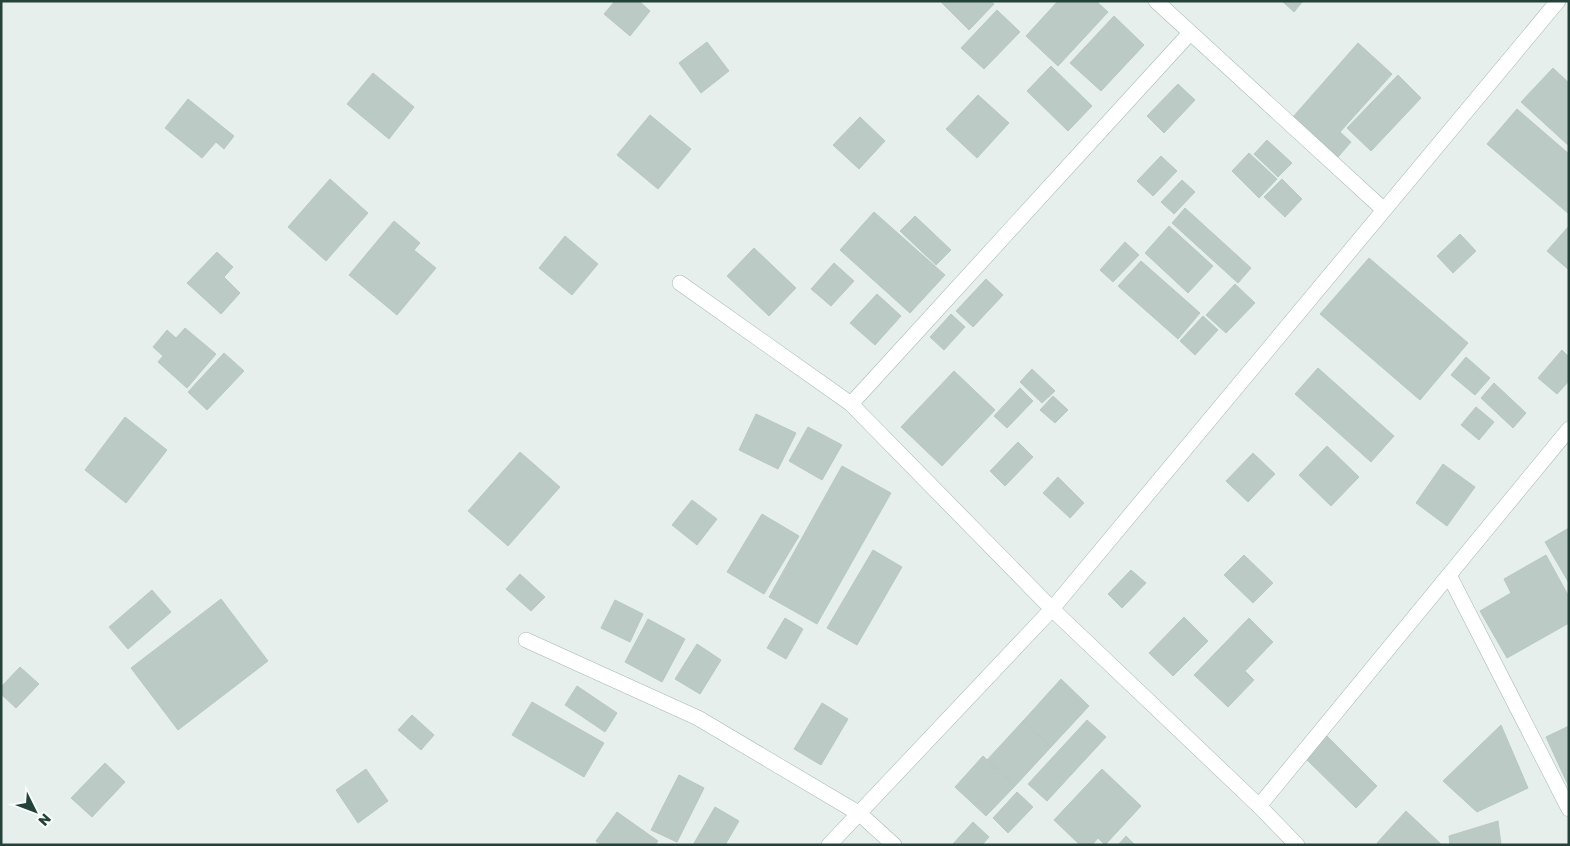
<svg xmlns="http://www.w3.org/2000/svg" width="1570" height="846" font-family="'Golos Text',sans-serif">
<rect width="100%" height="100%" fill="#e6efeb"/>
<path fill="#bbcac4" stroke="#b8c9c2" d="M615,1H639L650,11L630,36L604,14Z
M940,1H991L994,4L969,30Z
M1058,1H1096L1108,12L1058,66L1026,36Z
M1282,1H1303L1294,12Z
M997,10L1020,32L984,69L961,48Z
M1114,16L1144,45L1101,91L1070,63Z
M707,42L729,71L701,93L679,63Z
M1358,43L1392,74L1340,132L1351,142L1338,157L1293,117Z
M1051,66L1092,106L1068,131L1027,91Z
M1553,68L1569,83V146L1521,102Z
M373,73L414,107L389,139L347,104Z
M1398,75L1421,98L1371,151L1347,128Z
M1178,84L1195,100L1164,133L1147,116Z
M978,95L1009,123L977,158L946,129Z
M188,99L234,136L224,149L216,142L202,158L165,128Z
M1517,109L1569,154V214L1487,144Z
M650,115L691,149L658,189L617,155Z
M860,117L885,141L859,169L833,145Z
M1267,140L1292,163L1278,177L1254,154Z
M1249,153L1277,179L1259,198L1232,171Z
M1161,156L1177,171L1153,196L1137,181Z
M330,179L368,213L326,261L288,227Z
M1282,179L1302,199L1285,217L1264,197Z
M1182,180L1195,192L1174,214L1161,202Z
M1185,208L1251,268L1238,283L1172,223Z
M874,212L945,275L910,313L840,250Z
M915,216L951,250L936,265L900,231Z
M394,221L420,243L414,250L436,268L397,315L349,275Z
M1169,226L1213,266L1188,293L1145,253Z
M1569,226V270L1547,251Z
M1460,234L1476,251L1453,273L1437,256Z
M565,236L598,264L572,295L539,268Z
M1125,242L1139,255L1113,282L1100,270Z
M754,248L796,288L769,316L727,276Z
M217,252L233,267L224,277L240,293L221,314L187,283Z
M1369,258L1468,343L1420,400L1320,314Z
M1141,261L1200,313L1178,339L1118,286Z
M834,263L854,281L831,306L811,289Z
M986,279L1003,295L973,327L956,311Z
M1235,284L1255,303L1226,333L1206,315Z
M877,294L901,316L875,345L850,323Z
M951,314L965,327L944,350L930,337Z
M1203,316L1218,330L1195,355L1180,341Z
M185,328L216,354L187,388L158,362L163,356L153,347L167,330L176,338Z
M1562,350L1569,357V381L1557,394L1538,378Z
M224,353L244,371L207,410L188,392Z
M1466,357L1490,378L1475,395L1451,375Z
M1318,368L1394,436L1371,462L1295,394Z
M1032,369L1055,391L1042,403L1020,382Z
M954,371L995,410L942,466L901,427Z
M1494,383L1526,413L1513,428L1481,398Z
M1020,388L1033,401L1007,428L994,416Z
M1053,396L1068,410L1055,423L1040,410Z
M1476,407L1494,422L1479,440L1461,425Z
M756,414L796,433L778,469L739,450Z
M125,417L167,450L126,503L85,470Z
M808,427L842,445L822,480L789,461Z
M1018,442L1033,457L1005,486L990,471Z
M1327,446L1359,477L1331,506L1299,475Z
M520,452L560,487L508,546L468,511Z
M1253,453L1275,474L1248,502L1226,481Z
M1443,464L1475,487L1447,526L1416,503Z
M842,466L891,493L817,624L769,597Z
M1058,477L1084,503L1070,518L1043,493Z
M692,500L717,519L697,545L672,525Z
M762,514L799,536L764,594L727,572Z
M1569,528V583L1545,542Z
M873,550L902,567L857,645L827,628Z
M1244,555L1273,583L1253,603L1224,575Z
M1546,555L1569,597V623L1507,658L1480,611L1511,593L1504,579Z
M1131,570L1146,583L1122,608L1108,594Z
M520,574L545,597L531,611L506,589Z
M152,590L171,612L128,649L109,627Z
M221,599L268,661L178,730L131,668Z
M615,600L643,614L630,642L601,628Z
M1184,617L1208,641L1173,676L1149,653Z
M785,618L803,629L786,659L767,648Z
M1249,618L1273,642L1245,671L1221,647Z
M648,619L685,639L662,682L625,662Z
M697,644L721,660L700,694L675,679Z
M1221,647L1254,680L1228,707L1194,675Z
M20,667L39,684L16,708L1,694V687Z
M1061,679L1089,706L1051,747L1023,721Z
M577,686L617,713L605,732L565,705Z
M532,702L604,743L584,777L512,735Z
M822,703L848,719L821,765L794,749Z
M412,715L434,735L421,750L398,730Z
M1087,720L1106,737L1047,801L1028,784Z
M1023,721L1051,747L1015,786L987,760Z
M1501,725L1528,788L1477,812L1443,781Z
M1569,726V787L1546,737Z
M1324,733L1377,786L1356,808L1303,756Z
M983,756L1015,786L986,816L955,787Z
M105,763L125,782L92,817L71,798Z
M366,769L388,801L358,823L336,790Z
M1102,769L1141,806L1105,845L1098,838L1092,845H1080L1054,820Z
M679,775L704,788L677,842L651,830Z
M1017,792L1033,807L1008,833L993,818Z
M715,807L739,821L725,845H693Z
M1406,811L1442,845H1379L1377,843Z
M617,812L658,841L655,845H601L596,841Z
M1498,821L1501,845H1450L1449,836Z
M973,822L989,837L982,845H952Z
M1126,836L1135,845H1118Z"/>
<g fill="none" stroke-linecap="round" stroke-linejoin="round">
<defs>
<path id="minor" d="M1156,1L1384,210
M680,283L851,404L1052,609L1259,806L1297,845
M851,404L1190,33
M1449,575L1569,809
M526,640L698,718L860,814L894,845
M1259,806L1569,429
M829,845L1052,609L1558,1"/>
</defs>
<use href="#minor" stroke="#a8b8b2" stroke-width="16"/>
<use href="#minor" stroke="#fff" stroke-width="15"/>
</g>
<rect width="1570" height="846" fill="none" stroke="#24423a" stroke-width="5"/>
<g transform="translate(35 811) rotate(132)" stroke="#f7fbf9" stroke-width="4" paint-order="stroke">
<path d="M0-4L9 19L0 12L-9 19Z" fill="#24423a"/>
<text y="-8" font-size="14" font-weight="bold" text-anchor="middle" fill="#24423a">N</text>
</g>
</svg>
